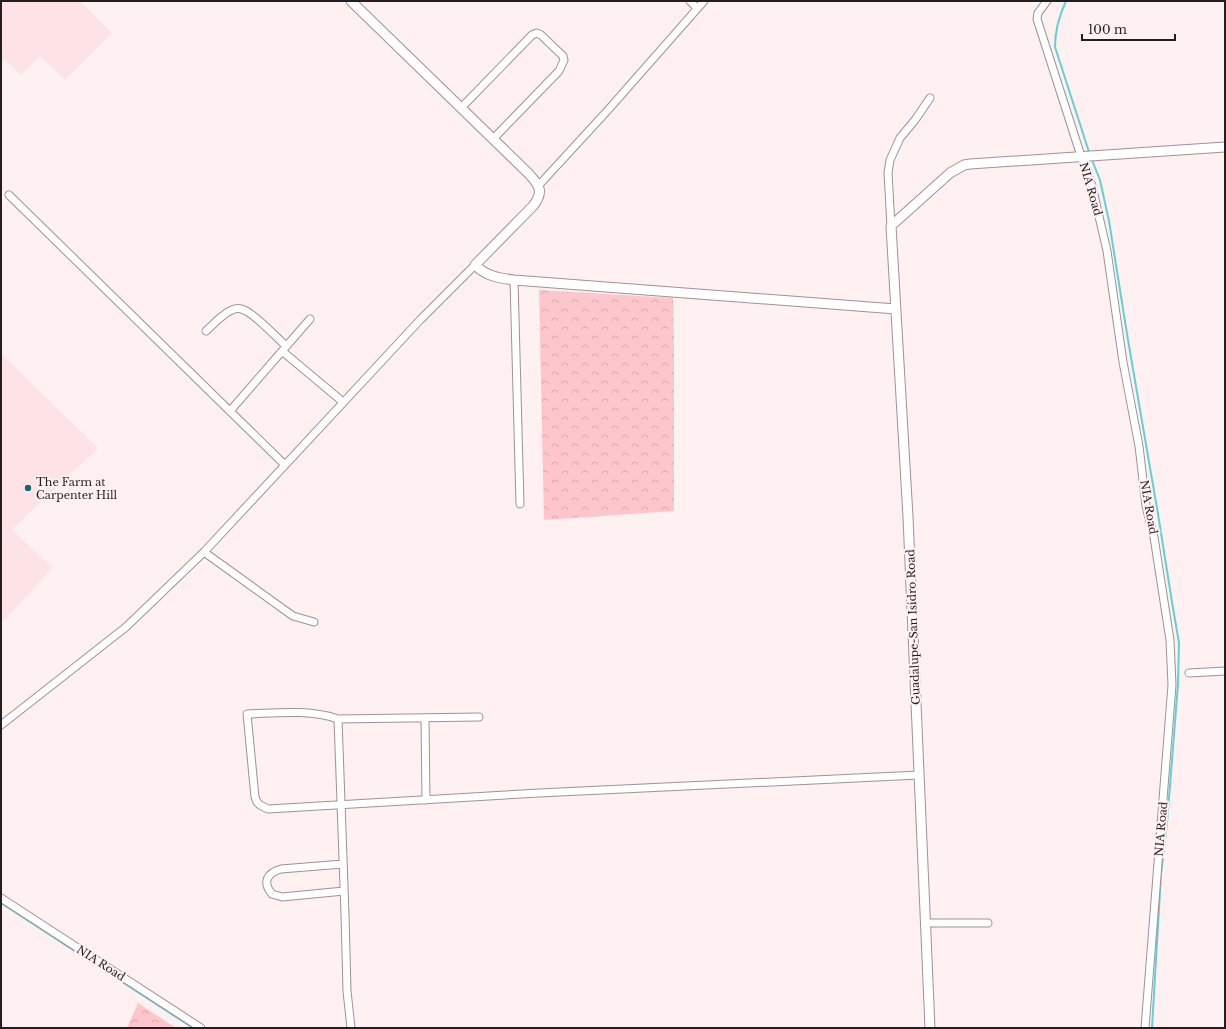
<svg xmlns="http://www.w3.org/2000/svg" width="1226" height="1029" font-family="'Libre Baskerville',serif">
<defs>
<pattern id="forest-crowns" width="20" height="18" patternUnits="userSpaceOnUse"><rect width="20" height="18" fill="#fdc6cd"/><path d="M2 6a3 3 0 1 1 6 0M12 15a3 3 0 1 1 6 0" fill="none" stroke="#d9aab0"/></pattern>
</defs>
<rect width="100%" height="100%" fill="#fff0f2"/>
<path fill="#fee3e6" d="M1,1H80L112,33L65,80L40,56L21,75L5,59L1,64Z
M1,354L98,448L12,529L52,568L1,623Z"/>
<path fill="url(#forest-crowns)" d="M539,290L673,298L674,344V511L544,520Z
M138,1003L176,1028H127Z"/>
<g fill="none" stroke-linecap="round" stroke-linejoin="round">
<path stroke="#5fd2d6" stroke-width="2" d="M1066,1C1059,16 1055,31 1055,47L1089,152
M1092,160L1100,180L1109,221L1128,340L1158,514L1172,602L1179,643L1178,684L1167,823L1161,874L1152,1028
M1,903L193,1028"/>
<defs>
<path id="minor" d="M690,1L697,8
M1047,1L1038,13L1037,19L1081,156L1092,186L1107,251L1123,362L1139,446L1146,506L1154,537L1170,640L1172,685L1145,1028
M461,108L532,35L537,33L541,35L563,56L564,60L559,71L493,139
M539,185L608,110L704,1
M9,195L285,465
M891,226L888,173L890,160L900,138L915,120L930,98
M514,280L520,504
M206,331C214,324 222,314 232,310C236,308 240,308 244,310C255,314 276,337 286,346
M282,351L343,402
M230,411L310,319
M204,552L293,616L314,622
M1189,673L1225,671
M479,717L338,719C309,709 277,713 247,714L255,797L257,802L260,805L268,809L539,793L919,775
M425,718L426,800
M338,719L345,914L347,991L351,1028
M1,725L19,711L126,627L204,552L420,320L475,265
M343,864L281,869C267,873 262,882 272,894L282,897L344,891
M1,898L201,1028
M925,923H988"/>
<path id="tertiary" d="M351,1L529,174C540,186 544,192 533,206L475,265C486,276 498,278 514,280L896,309
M930,1028L908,517L891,226L950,173L964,165L970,164L1225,147"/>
</defs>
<use href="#minor" stroke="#a29193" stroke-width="9"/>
<use href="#tertiary" stroke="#a29193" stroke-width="11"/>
<use href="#minor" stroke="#fff" stroke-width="7"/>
<use href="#tertiary" stroke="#fff" stroke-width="9"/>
</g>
<circle fill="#1b686b" stroke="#fff0f2" stroke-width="1.5" cx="28" cy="488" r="4"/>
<g text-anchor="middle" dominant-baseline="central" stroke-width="4" stroke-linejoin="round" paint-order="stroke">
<g font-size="11" fill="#251e1f" stroke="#fff0f2">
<text transform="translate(1091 189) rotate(74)">NIA Road</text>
<text transform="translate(1149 507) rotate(80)">NIA Road</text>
<text transform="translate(913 627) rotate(-92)">Guadalupe-San Isidro Road</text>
<text transform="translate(1161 829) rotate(-85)">NIA Road</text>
<text transform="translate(101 963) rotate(33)">NIA Road</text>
</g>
<g font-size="11" fill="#251e1f" stroke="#fff0f2" text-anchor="start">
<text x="36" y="482">The Farm at<tspan x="36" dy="13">Carpenter Hill</tspan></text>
</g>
</g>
<rect width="1226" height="1029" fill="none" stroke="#251e1f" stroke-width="4"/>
<path d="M1082 34v6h93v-6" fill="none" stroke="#251e1f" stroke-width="2"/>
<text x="1088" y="34" font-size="12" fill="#251e1f" stroke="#fff0f2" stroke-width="3" paint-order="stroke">100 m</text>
</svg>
